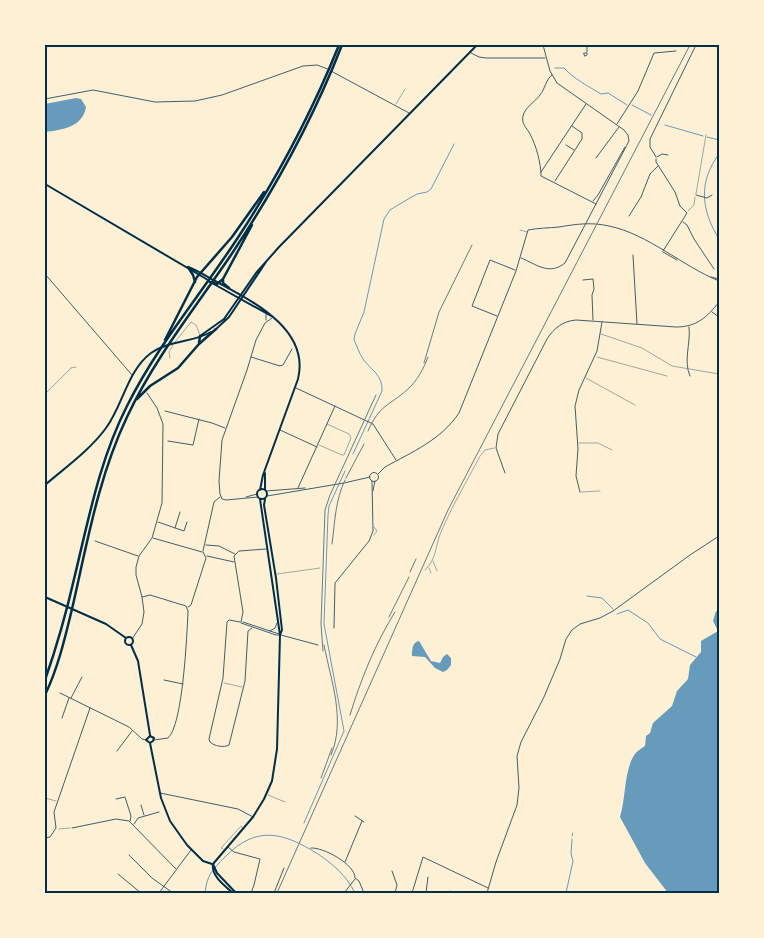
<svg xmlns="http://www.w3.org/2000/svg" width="764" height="938" font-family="Lato,sans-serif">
<rect width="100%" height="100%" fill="#fdf0d5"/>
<path fill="#669bbc" d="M76,98L81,99L86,107C83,127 62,130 45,132V104Z
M716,611L719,613V893H668L645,863L620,817C626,798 624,769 635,754C637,751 642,748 645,746L646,736L650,733L653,723L672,706L677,691L688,679L690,665L701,652V641L718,631L713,621Z
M419,641L431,661L440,663L443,657L447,654L451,658V665L447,670L443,672L435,668L425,657L412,656C412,651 412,642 419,641Z"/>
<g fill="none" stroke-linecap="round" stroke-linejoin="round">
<path stroke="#669bbc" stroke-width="1" d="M555,68H564C574,79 588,86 601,94L608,93L627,105
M632,105L651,115
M665,125L703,136
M707,137L719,140
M719,154C698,182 701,210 719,239
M353,454L382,391C383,375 371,370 363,359C359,353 357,346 354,340L355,334L364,312L384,219L390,210L398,205L417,194L427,192L431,189L454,144
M587,596L602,598L613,609
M617,614L628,610L648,623L660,639L696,657
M304,823L344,731L324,624L328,515L329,506L345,471
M572,836L573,833
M205,893C207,875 212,870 225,857C256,825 283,832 318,854C334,865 346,875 355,893
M566,893L573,861L571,854L572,839"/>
<path stroke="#3f606c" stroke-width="0.5" d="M396,104L405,89
M696,194L706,135
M688,211L694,205L695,197
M520,230L527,232
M601,334L642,348L672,366L719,374
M175,342L191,322L196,325L200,335
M597,357L667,376
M170,358L169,352L173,345
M586,378L635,405
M45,394L71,368
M579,443H598L612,450
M319,445L342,455H344L351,438L349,434L327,424
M581,492L600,491
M374,535L377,531L374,527
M433,561L437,571
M429,568L431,573
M425,570C437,559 435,546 441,532C452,506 467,481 480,456L485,450L494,448
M277,574L320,568
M224,683L242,687
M268,795L285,802
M45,798L56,801
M59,829L70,828
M223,849L221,848L241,826L244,829"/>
<path stroke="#3f606c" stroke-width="0.5" d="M71,368L76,367"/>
<path stroke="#3f606c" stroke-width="1" d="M587,45V52
M471,53L479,57L486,58H545
M584,53H587V55L585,56Z
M331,71L409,113
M552,75C546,79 545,89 540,95C535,102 525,107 523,116C521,124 527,128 530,134C536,145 541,163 541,176L596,204
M45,99L93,90L155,102L195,101L222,95L303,66L317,65L328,69
M617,124L638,91L654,53L676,51
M566,145L574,150
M656,157L650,147V139L696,45
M657,157L662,154L668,155
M596,158L619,127
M656,159V162L675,192L680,206L687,213L663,251
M541,172L586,104
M555,181L582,139V133L572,126
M696,195L707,198L712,195
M593,201L598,195L625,147
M629,216L641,197L650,174L658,166
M683,222L687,225L694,239L714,269
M633,255L637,324
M521,258C536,264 549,276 565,263L629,141L628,135L624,130L557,83L550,71L543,45
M45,274L132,375
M583,280L593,279L594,289L592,295L593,320
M712,312L719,317
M497,316L472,306L490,260L515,270
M689,327C691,343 683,361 690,376
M251,357L280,366L283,365L292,349
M296,388L373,424L396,460
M165,411L212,423L225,428
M280,430L317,447
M168,441L193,445L199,419
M505,473L496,448L498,434L547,339C554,328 563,321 576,320L676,327C697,327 707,317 719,302
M298,488L335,406
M373,491L375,481
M580,492L576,476L578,449L575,406L579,390L597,351L602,322
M158,522L184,531L187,522
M175,528L180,512
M153,538L202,552
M95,541L138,556
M206,545L219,546L235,554
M203,551L214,502L220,497
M207,556L234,562
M142,597L150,595L186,606L188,611C187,634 183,725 168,738L154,740
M188,607L191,605L206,558L203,552
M240,622L229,620L227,622L223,678L209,739L210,742C214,746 224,748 229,745L245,681L248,631L252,628
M334,628L335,583L369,541L373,531L372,481
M281,635L318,645
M132,639L142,624L144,612L142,597L136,575V567L139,556L152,538L162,503L163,424L157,408L147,393
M164,680L183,684
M60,693L129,727L142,739L146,740
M71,698L82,677
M62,718L69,698
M117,751L132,731
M160,793L238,809L253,817
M116,799L125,797L131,816L130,821
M141,805L144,815
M355,816L364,822
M134,824L138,818L159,812
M72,828L116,819L129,821L176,869
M45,838L50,837L56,828L54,812L90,708
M228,847L234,852L260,859L254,885L251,893
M311,848C323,847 355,864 355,878L359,881L364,893
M129,855L152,878L173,893
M345,862L362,821
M392,871L397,885L395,893
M118,874L141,893
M159,893L191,850
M274,893L284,868
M344,893L355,879
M412,893L423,857L488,888
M426,893L428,877
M449,893L450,891"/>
<path stroke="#3f606c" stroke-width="1" d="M663,252L677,260
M711,277L719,279
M266,314V320
M369.5 477a4.5 4.5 0 1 1 9 0a4.5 4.5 0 1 1-9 0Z
M378,474L385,467C412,452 441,440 459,413L516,271L528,230C538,228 549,228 559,227C576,224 592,222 609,226C648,234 682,266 719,281
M266,491L305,488
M267,496L344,483L370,477
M246,497L257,494
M258,497L226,500L222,499L220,494L219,481L222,440L247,370L256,340L265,323L272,318
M241,622L243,612L234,556L239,551L266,549
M243,622L279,634
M241,623L276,635H279
M270,631L275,628L277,623
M487,893L496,862L517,805L519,788L517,756L521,742L544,697L560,659L566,639L572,630L580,624L600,618L613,611L690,555L719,536"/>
<path stroke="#003049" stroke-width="2" d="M45,184L208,280
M188,267C199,271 209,278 219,283C254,302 310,330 298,379L263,475L260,490
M212,283L273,317
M215,330L229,317L266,262
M200,336L224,319L256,273L279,247L477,45
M45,485C66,467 90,450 106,428C123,405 127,371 151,353C169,340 192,343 211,332
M257 494a5 5 0 1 1 10 0a5 5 0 1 1-10 0Z
M265,490V473
M260,499L280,635
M45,597L106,624L126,638
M125 641a4 4 0 1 1 8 0a4 4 0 1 1-8 0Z
M131,645L138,661L150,735
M150,743L153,741L154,738L150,736L146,740L150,743L161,798L170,821L187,845L203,861L212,864
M213,864L217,873L236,893
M233,893C225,886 211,876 213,864L253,817L264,799L272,781L277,749L280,635L282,630L276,578L264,505L265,499"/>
<path stroke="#003049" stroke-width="2.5" d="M188,267L193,275L195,282
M223,279V283L229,288
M210,282L217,284L223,279L252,225
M165,340L197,277L232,237L264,192
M199,343L200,336
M137,399L150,386L178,368L199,344L216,329
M45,680C57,646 67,610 75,575C89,517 100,459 127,406C157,346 201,294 237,239C277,178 312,112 339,45
M45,695C58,668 65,638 72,609C87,544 98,478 127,417C154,359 195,308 231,255C275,189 313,119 342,45"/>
<path stroke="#657d81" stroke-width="1" d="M424,363L439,312L472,245
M368,431C380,404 388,407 408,389C417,381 424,368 428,357
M346,478L364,444
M332,544C335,522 335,501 345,480
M410,572L416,559
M389,617L409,577
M324,645C331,681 346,720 331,755
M323,651L321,624L325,510L330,495L376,395
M350,715C361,679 375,644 395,612
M321,778L332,748
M277,893L448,510L690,45"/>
</g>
<rect width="764" height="938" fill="none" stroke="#fdf0d5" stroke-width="92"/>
<rect x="46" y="46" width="672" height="846" fill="none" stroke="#003049" stroke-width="2"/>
</svg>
